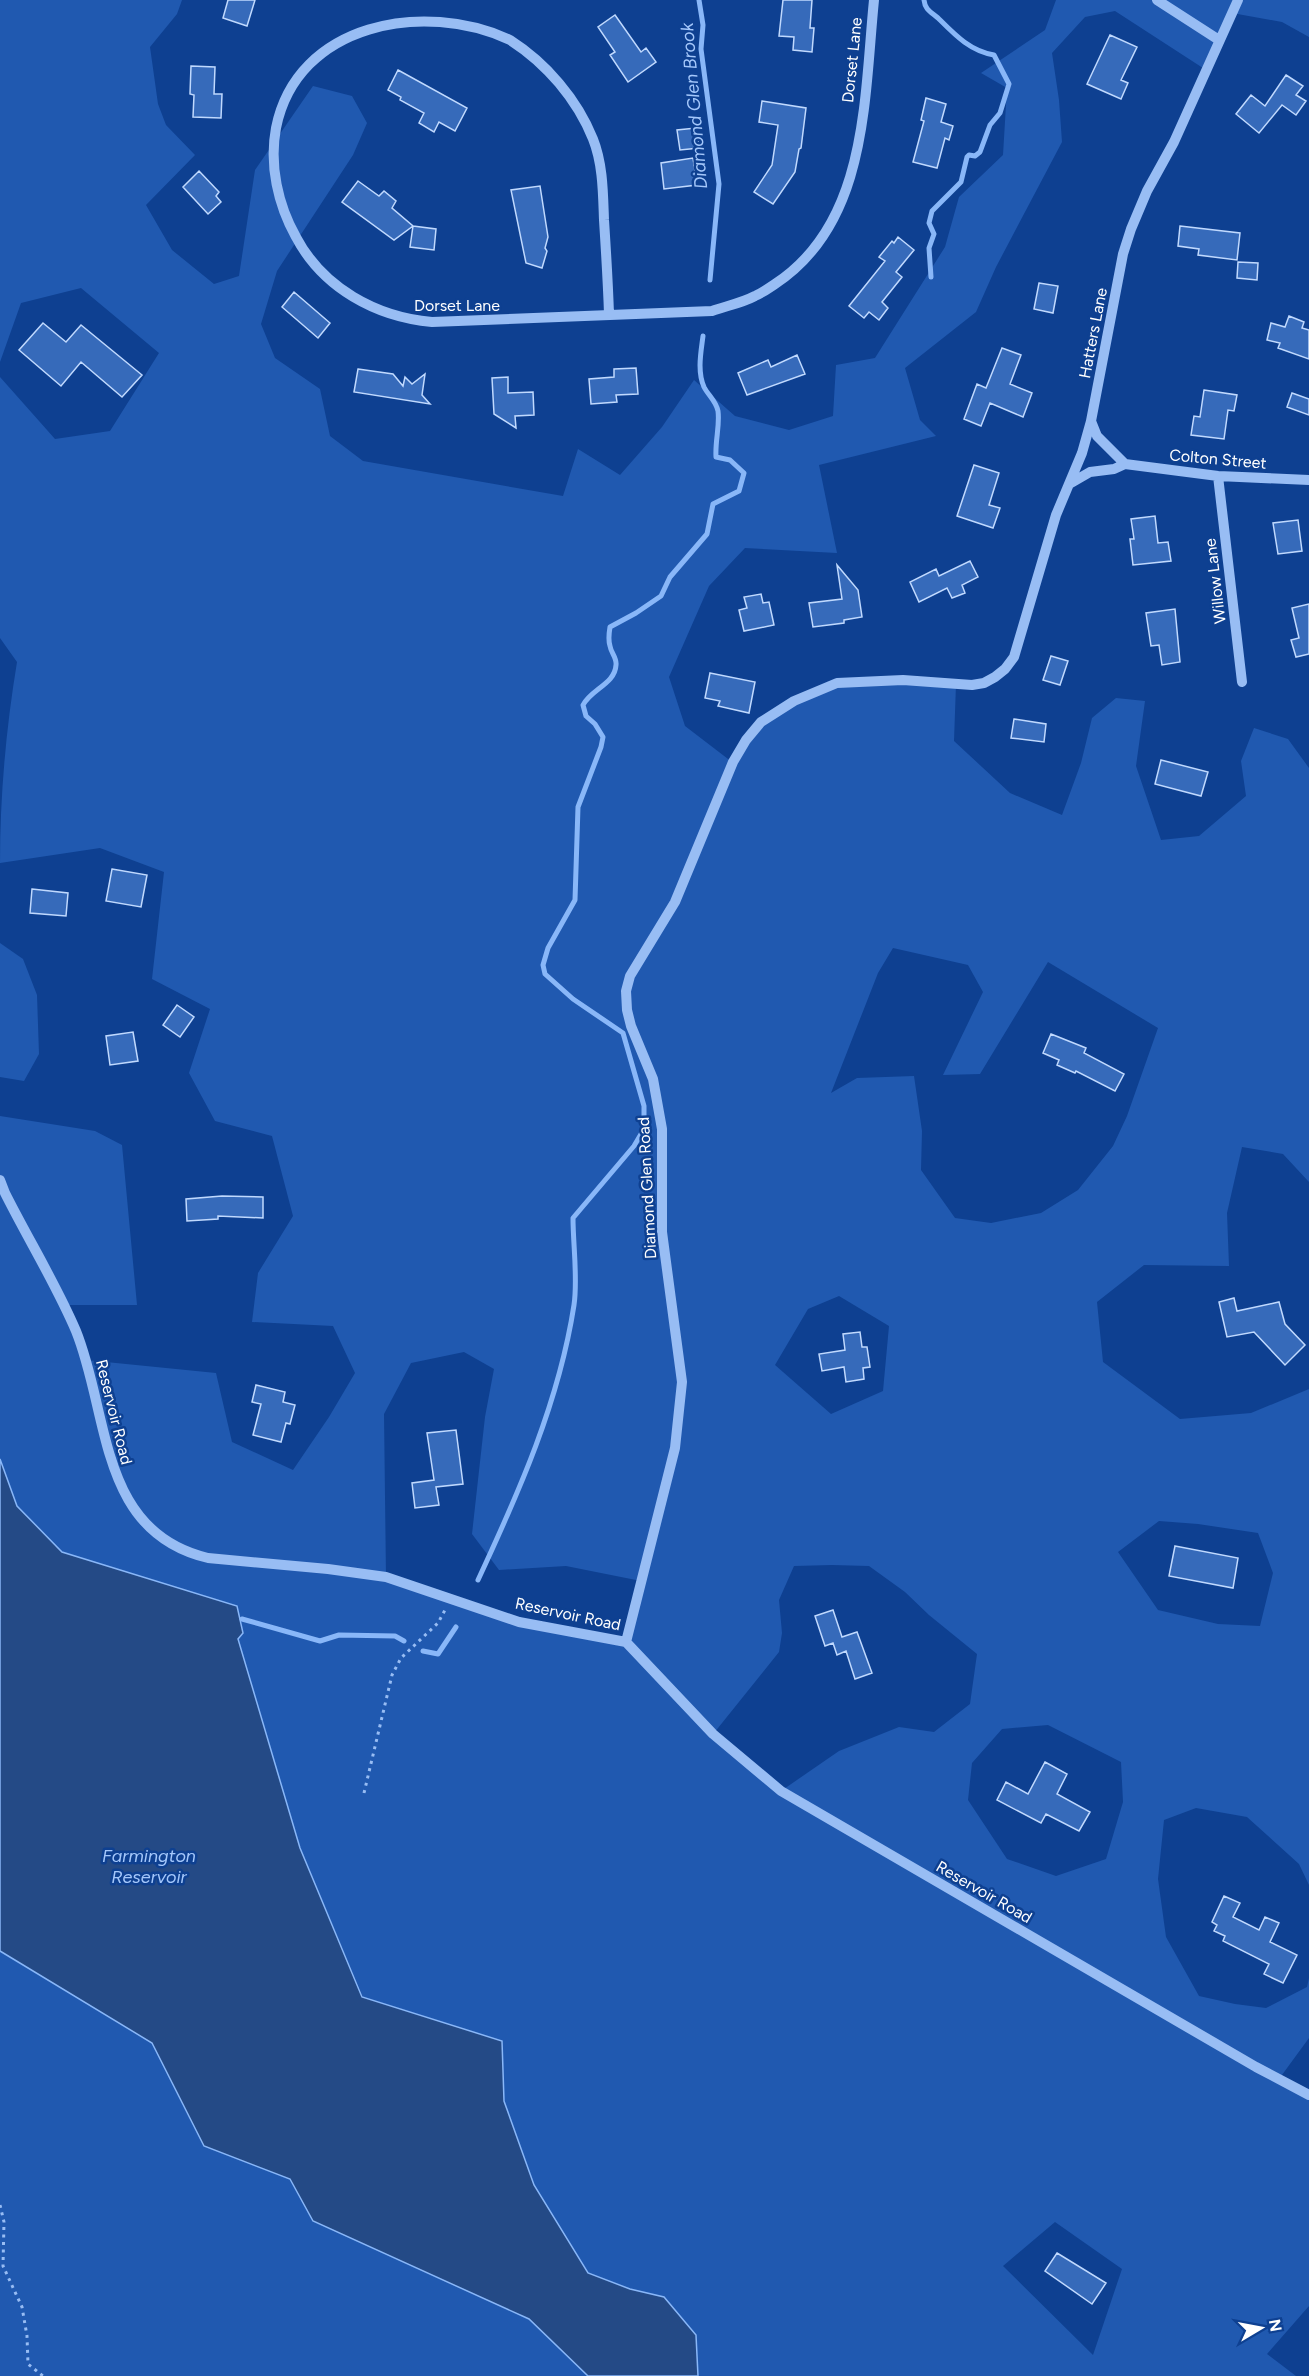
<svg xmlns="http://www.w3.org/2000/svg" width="1309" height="2376" font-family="Figtree,sans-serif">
<rect width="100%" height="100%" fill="#0e4091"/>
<path fill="#2059b0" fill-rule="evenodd" d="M0,0H182L177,14L150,47L158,104L166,125L195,155L146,205L172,250L214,284L239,276L255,170L313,86L352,96L367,123L353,155L277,271L261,324L275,358L320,389L330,436L363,461L563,496L578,449L620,475L662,427L694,380L735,416L789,430L833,416L836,365L875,358L945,247L959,197L1003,155L1007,88L981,73L1045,30L1056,0H1309V37L1282,22L1232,13L1206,70L1115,11L1085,17L1052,53L1059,100L1062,142L996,267L976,312L905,368L920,420L936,436L819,465L837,553L745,548L709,586L669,677L685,726L732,762L761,722L837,683L956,684L954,741L1010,793L1062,815L1081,763L1092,718L1116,698L1145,701L1136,766L1161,840L1199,836L1246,796L1241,761L1254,728L1288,739L1309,768V1182L1283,1154L1242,1147L1227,1213L1229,1266L1144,1265L1097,1302L1103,1362L1180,1419L1251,1413L1309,1389V1885L1299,1864L1247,1817L1196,1808L1164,1820L1158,1879L1166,1937L1199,1996L1235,2004L1266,2008L1307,1987L1309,1978V2038L1279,2079L1309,2095V2306L1267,2354L1296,2376H698L696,2335L664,2297L630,2289L588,2273L534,2185L504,2101L502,2041L363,1997L300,1848L238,1639L243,1633L237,1607L62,1552L17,1506L0,1459V1116L95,1131L122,1145L137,1305H64L86,1360L216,1373L232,1442L293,1470L329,1417L355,1373L333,1326L252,1322L258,1273L293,1216L272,1136L215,1121L189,1073L210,1009L152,979L164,872L100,848L0,863C0,795 6,729 17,662L0,638V377L55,439L110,431L159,353L81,288L21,303L0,362ZM893,948L968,965L983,992L943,1075L980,1074L1048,962L1158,1028L1127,1116L1113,1146L1078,1190L1041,1213L991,1223L955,1218L921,1170L922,1131L914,1076L857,1078L831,1093L878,973ZM839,1296L889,1326L883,1391L831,1414L775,1365L808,1309ZM464,1352L494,1369L485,1417L472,1534L499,1570L566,1566L641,1581L626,1642L519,1622L386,1577L384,1414L411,1363ZM1159,1521L1198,1524L1258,1533L1273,1573L1260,1626L1218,1624L1158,1610L1118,1552ZM832,1565L869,1566L905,1592L929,1615L977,1654L970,1704L934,1732L899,1727L839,1751L781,1791L714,1733L779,1652L782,1633L779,1600L794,1566ZM1048,1725L1121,1762L1123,1802L1106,1859L1056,1876L1007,1859L968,1800L972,1763L1002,1729ZM1055,2222L1122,2269L1093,2355L1003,2266Z
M0,943L23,959L37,995L39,1054L24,1081L0,1077Z
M0,1951L152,2043L204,2146L290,2179L313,2221L529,2319L588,2376H0Z"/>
<path fill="#244a86" stroke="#89b7f8" stroke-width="1.5" d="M0,1459L17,1506L62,1552L237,1606L243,1633L238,1639L300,1848L362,1997L502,2041L504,2101L534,2185L588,2273L630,2289L664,2297L696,2335L698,2376H588L529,2319L313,2221L290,2179L204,2146L152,2043L0,1951Z"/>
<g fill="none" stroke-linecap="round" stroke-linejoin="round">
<path stroke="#89b7f8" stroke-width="5" d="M699,0L703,25L701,49L719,184L710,280
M924,0C925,10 931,12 938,18C955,35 970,51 994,55L1009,84L1000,113L990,125L980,152L975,156L969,155L967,157L961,182L932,211L929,223L934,234L929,248L931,277
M478,1580C519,1492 559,1402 574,1305C578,1279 573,1245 573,1218L634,1146L644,1129V1106L623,1033L573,999L545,974L543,965L548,948L575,900L578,807L601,747L603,737L595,724L586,716L583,705C591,689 615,684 616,665C617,658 611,653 610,646C608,640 609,633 610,627L636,613L661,596L670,577L707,534L713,504L739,491L744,473L730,460L716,457C715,440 720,426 718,411C716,401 708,395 704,387C697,371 701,352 703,336
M242,1619L320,1641L339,1635L395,1636L404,1641
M423,1651L438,1654L456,1627"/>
</g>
<path fill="#366aba" stroke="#c0d9fe" stroke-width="1.5" d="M228,0H255L247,26L223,18Z
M783,0H812L810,28H814L812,52L793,50L794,37L779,36Z
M615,15L641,52L646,48L656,62L628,82L610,55L615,52L598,27Z
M1110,35L1137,47L1121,80L1128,83L1121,99L1087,84Z
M191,66L215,67L214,94H222L221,118L193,117L194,95L190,94Z
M398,70L467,108L455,131L439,122L434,132L419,123L424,113L400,100L401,97L388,90Z
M1286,75L1303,86L1296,95L1306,101L1296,115L1282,105L1259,133L1236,114L1251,95L1265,106Z
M926,98L946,104L941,122L953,126L949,140L945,138L937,168L913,162L924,121L921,120Z
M762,101L806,108L801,148L799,149L795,172L773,204L754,192L772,165L778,125L759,122Z
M696,128L699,148L680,150L677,130Z
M693,158L697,185L664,189L661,163Z
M199,171L219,192L216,196L221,202L208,214L183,187Z
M358,181L379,196L384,191L396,201L392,208L413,226L394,240L342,202Z
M540,186L548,237L545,248L547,251L542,268L526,263L511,190Z
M413,226L436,229L434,250L410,247Z
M1180,226L1240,233L1237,260L1198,255L1199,249L1178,246Z
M898,237L914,250L896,272L902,277L882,302L888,308L879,320L869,312L864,318L849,306L885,261L879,257L892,241L894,243Z
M1238,262L1258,263L1257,280L1237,278Z
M1039,283L1058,286L1053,313L1034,309Z
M294,292L330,323L318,338L282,307Z
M1289,316L1304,322L1302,328L1309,330V359L1278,348L1280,343L1267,340L1271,323L1285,327Z
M43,323L66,342L81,325L142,375L122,397L81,362L61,386L19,350Z
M1002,348L1021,355L1010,384L1032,393L1023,417L990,403L981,426L964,419L977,384L986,388Z
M797,355L805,374L747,395L738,373L768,360L771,367Z
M636,368L638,394L616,395L617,402L591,404L589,379L614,377V369Z
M358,369L393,374L403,386L405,377L412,384L425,374L422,395L430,404L354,392Z
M508,377V393L533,392L534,415L515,416L516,428L494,414L492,378Z
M1204,390L1237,395L1234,411L1228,410L1224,439L1191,435L1194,416L1200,417Z
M1292,393L1309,399V415L1287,407Z
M974,465L999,473L989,505L1000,508L993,528L957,516Z
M1155,516L1158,543L1168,542L1171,561L1133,565L1130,539H1134L1131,519Z
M1298,520L1302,551L1278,554L1273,523Z
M970,561L978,577L962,585L965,593L952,598L947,588L919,602L910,582L936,569L939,576Z
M837,565L858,590L862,617L844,620V623L813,627L809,603L842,599Z
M761,594L763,603L769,602L774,625L744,631L739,610L747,608L744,597Z
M1309,604V654L1296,657L1291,640L1299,638L1292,608Z
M1175,609L1180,662L1162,665L1159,645L1151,646L1146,613Z
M1051,656L1068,661L1060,685L1043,680Z
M710,673L755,682L749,713L718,706L720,701L705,698Z
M1014,719L1046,724L1044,742L1011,738Z
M1161,760L1208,772L1201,796L1155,784Z
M112,869L147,875L141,907L106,901Z
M32,889L68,893L66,916L30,913Z
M177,1005L194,1017L180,1037L163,1025Z
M133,1032L138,1061L110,1065L106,1036Z
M1051,1034L1086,1048L1084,1053L1124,1074L1115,1091L1076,1071L1075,1073L1057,1065L1059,1060L1043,1053Z
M222,1196L263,1197V1218L218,1216V1219L187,1221L186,1199Z
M1234,1298L1237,1311L1279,1302L1285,1324L1305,1345L1285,1365L1254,1332L1227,1337L1219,1302Z
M860,1332L862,1347H867L870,1367L863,1368L864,1379L846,1382L844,1367L822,1371L819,1354L845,1350L843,1334Z
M256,1385L285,1392L283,1402L295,1405L290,1424L286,1423L281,1442L253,1435L261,1404L252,1402Z
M456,1430L463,1484L436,1487L439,1505L415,1508L412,1483L434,1480L427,1433Z
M1175,1546L1238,1558L1233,1588L1169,1576Z
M833,1610L842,1637L857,1632L872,1673L855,1679L846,1651L837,1655L833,1643L825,1646L815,1616Z
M1045,1762L1067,1774L1057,1794L1090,1812L1079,1831L1046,1814L1041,1823L997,1800L1006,1782L1028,1794Z
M1224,1896L1240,1903L1233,1917L1259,1930L1265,1917L1279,1923L1270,1942L1297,1955L1283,1983L1264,1974L1269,1964L1223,1941L1225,1936L1214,1931L1217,1925L1212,1922Z
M1057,2253L1106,2283L1092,2304L1045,2271Z"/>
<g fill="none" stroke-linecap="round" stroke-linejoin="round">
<path stroke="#98bdf4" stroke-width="3" stroke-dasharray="3 4.5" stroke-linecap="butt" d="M364,1793L392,1675L401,1658L438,1623L445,1610
M0,2205L4,2222L3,2266L22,2307L27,2336L28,2364L43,2376"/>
<path stroke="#98bdf4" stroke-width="10" d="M1157,0L1219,40
M609,314C608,283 606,251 604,220C603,193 603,164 593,139C577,99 546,63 510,40C424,0 297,23 276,128C269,165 278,205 296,237C323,288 376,317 432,322L712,311C726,306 742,303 755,296C762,293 769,288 775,284C868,223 864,99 874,0
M1125,464L1218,476L1309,480
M1218,476L1242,682
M1071,483L1090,472L1114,469L1125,464L1097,436L1091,421
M0,1180L5,1193C28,1239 56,1284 76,1331C110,1415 98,1532 208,1558L328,1569L386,1577L519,1622L626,1642L713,1734L781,1791L1256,2067L1309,2095
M626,1642L675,1448L682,1382L662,1232V1129L653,1079L631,1026L627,1010L626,991L630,976L675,902L733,762L746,740L761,722L794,701L837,683L903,680L972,685L984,683L995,677L1005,669L1014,657L1056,515L1082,453L1091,421L1123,254L1131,229L1147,191L1174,142L1238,0"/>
</g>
<g text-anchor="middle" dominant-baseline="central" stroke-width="5" stroke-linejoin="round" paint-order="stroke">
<g font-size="16" fill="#fff" stroke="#0e4091">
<text transform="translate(852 60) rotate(-84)">Dorset Lane</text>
<text x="457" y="305">Dorset Lane</text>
<text transform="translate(1093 333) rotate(-79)">Hatters Lane</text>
<text transform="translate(1218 459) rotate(5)">Colton Street</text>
<text transform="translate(1215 581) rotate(-97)">Willow Lane</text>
<text transform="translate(647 1188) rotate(-93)">Diamond Glen Road</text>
<text transform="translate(114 1412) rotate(76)">Reservoir Road</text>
<text transform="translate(568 1614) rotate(12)">Reservoir Road</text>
<text transform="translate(984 1892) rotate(30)">Reservoir Road</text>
</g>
<g font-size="18" font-style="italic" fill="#a4c7fb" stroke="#0e4091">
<text transform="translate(694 106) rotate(-95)">Diamond Glen Brook</text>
<text x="149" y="1856">Farmington<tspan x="149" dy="21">Reservoir</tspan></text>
</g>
</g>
<g transform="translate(1261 2328) rotate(80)" stroke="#0e4091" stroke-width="4.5" paint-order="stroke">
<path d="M0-4.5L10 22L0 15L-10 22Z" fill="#ffffff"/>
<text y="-9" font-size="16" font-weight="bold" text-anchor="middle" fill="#ffffff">N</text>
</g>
</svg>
